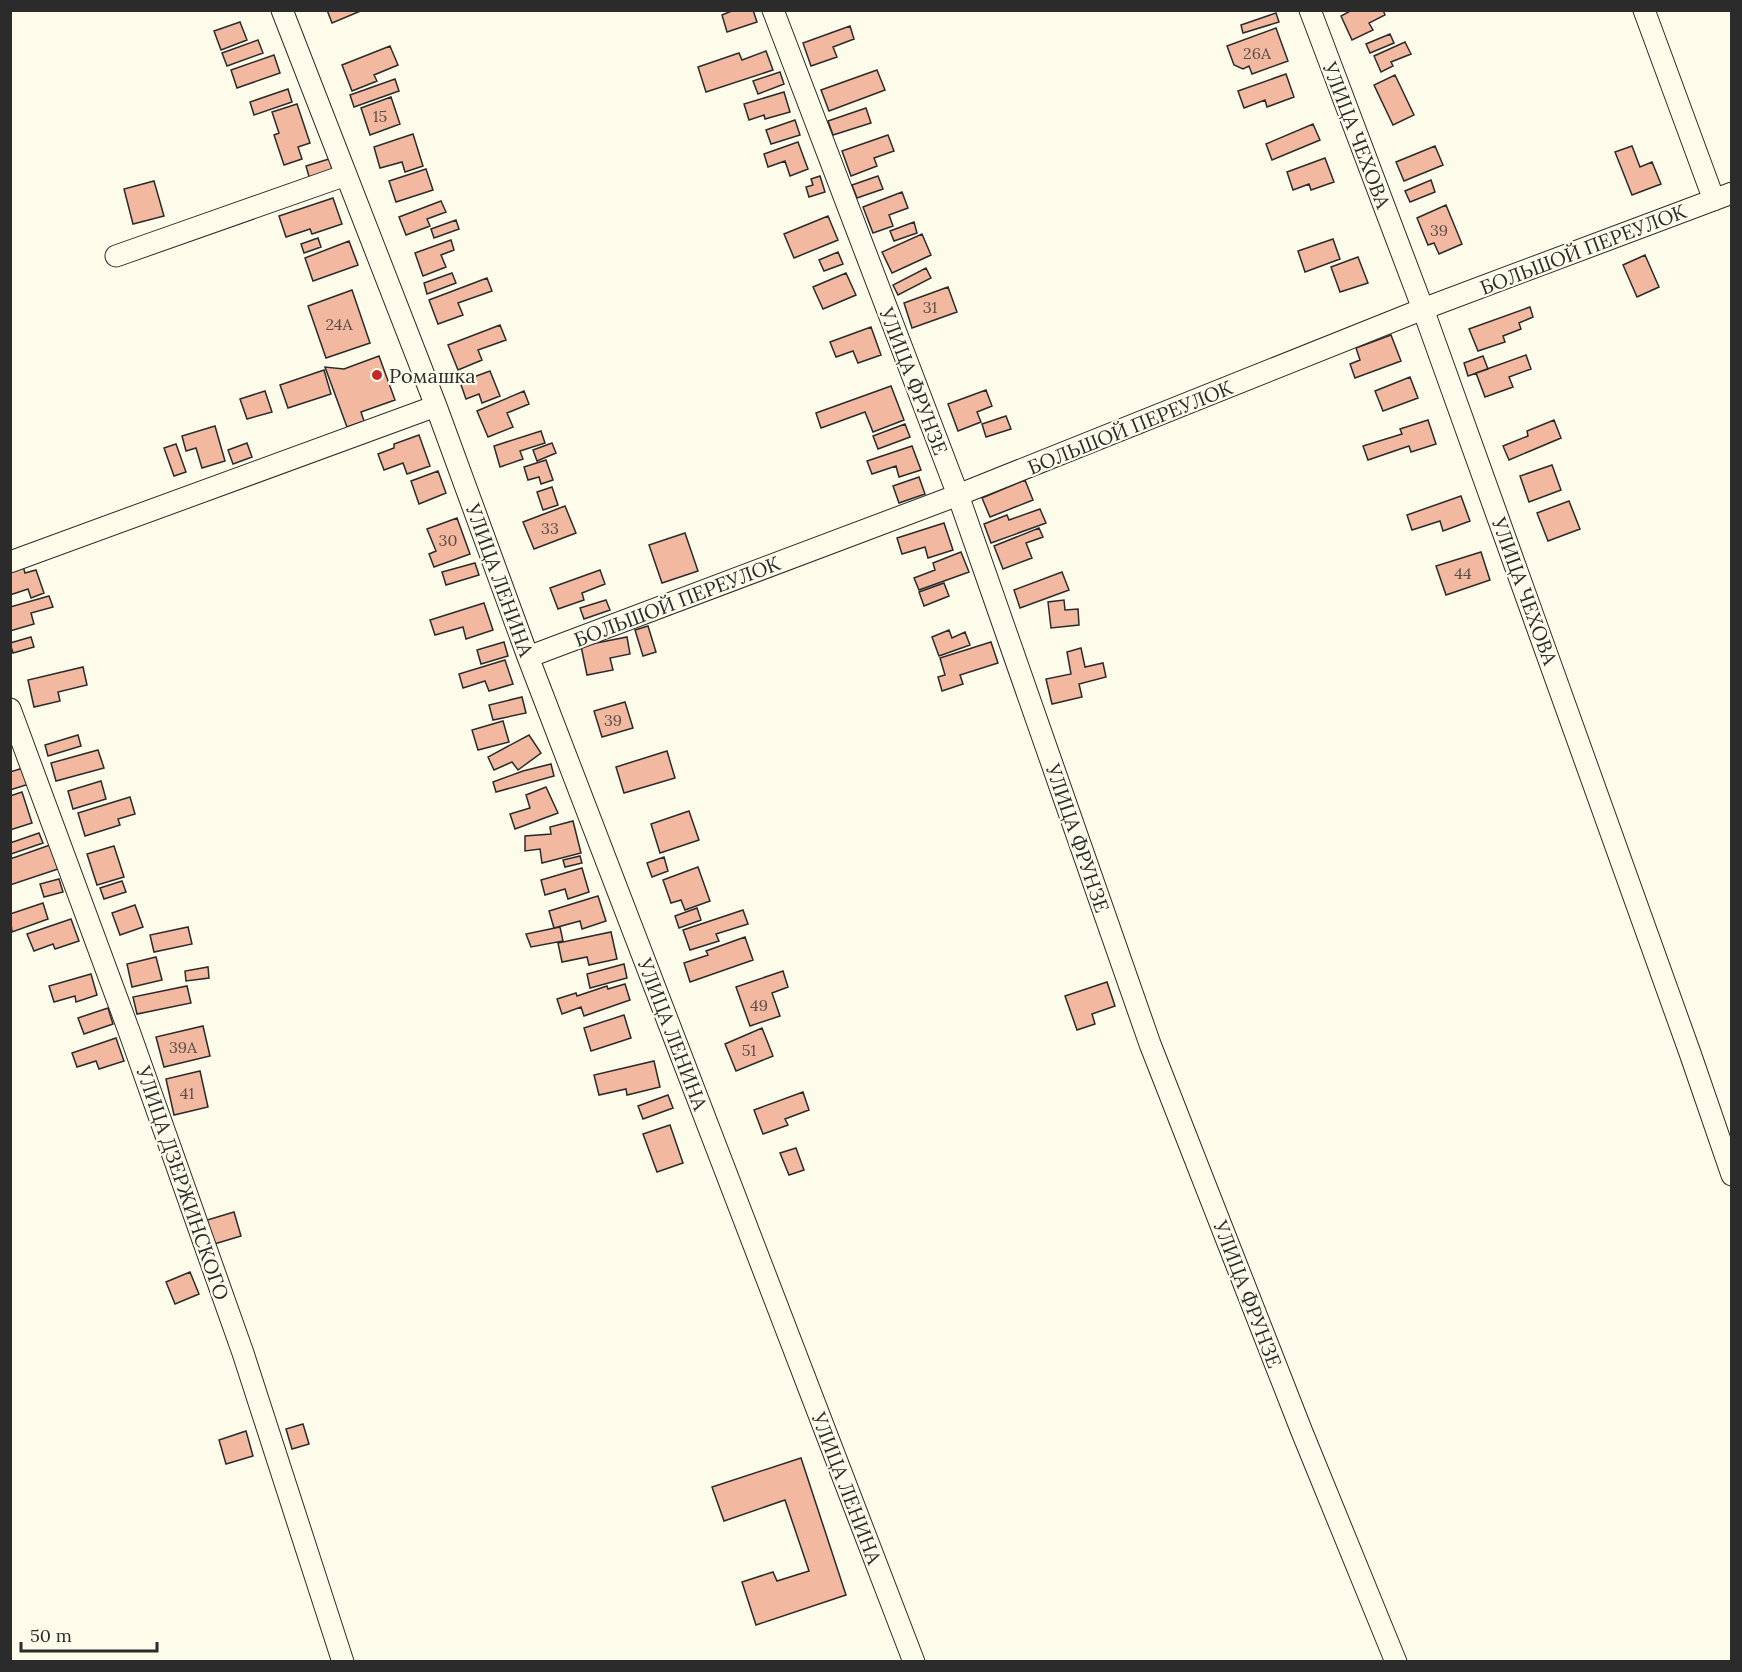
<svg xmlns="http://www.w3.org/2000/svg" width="1742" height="1672" font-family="Lora,serif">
<rect width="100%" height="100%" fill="#fdfbea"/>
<path fill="#f2b8a0" stroke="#2b2b2b" stroke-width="1.5" d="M327,10H363L332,23Z
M734,10H753L757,22L727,32L722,15Z
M1352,10H1383L1385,15L1369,23L1373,30L1352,40L1341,16Z
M1276,13L1279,22L1243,33L1241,25Z
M240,22L247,40L221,50L214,31Z
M850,26L854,39L833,47L837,57L811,66L803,43Z
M1276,28L1288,61L1252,74L1249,66L1243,69L1234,65L1227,46Z
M1390,34L1394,43L1370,53L1366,44Z
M258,40L263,53L227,66L222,53Z
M1405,42L1411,54L1391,62L1393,66L1381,72L1374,56Z
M390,46L398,65L374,75L377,81L352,91L342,65Z
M766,51L773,70L706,92L698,67L739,53L742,60Z
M274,55L280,73L237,88L231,70Z
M877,70L885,90L829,111L821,90Z
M780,72L784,84L758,94L753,81Z
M1286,74L1294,97L1267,107L1265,100L1244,108L1238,91Z
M1395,75L1414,115L1393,125L1374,85Z
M395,79L399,91L354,107L350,95Z
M288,89L292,102L254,115L250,102Z
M784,92L790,112L765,119L764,115L749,120L744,104Z
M391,97L400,124L370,135L361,108Z
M297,104L310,143L298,147L302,159L284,165L274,135L279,133L272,112Z
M866,108L871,123L833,135L828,121Z
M795,120L800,135L771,144L766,130Z
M1313,124L1320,140L1272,160L1266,144Z
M413,134L423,166L405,172L402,162L380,168L374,147Z
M888,135L894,151L874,158L877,166L851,176L842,151Z
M798,142L808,169L790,176L785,161L768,167L764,154Z
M1435,146L1443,165L1404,181L1396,162Z
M1632,146L1640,167L1652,162L1661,184L1632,195L1615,152Z
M1325,158L1334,182L1311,190L1309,184L1293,190L1287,172Z
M329,159L333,172L310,180L306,166Z
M426,169L433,190L396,202L389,181Z
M820,176L825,192L809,197L806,187L813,185L811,179Z
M878,176L883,189L857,198L852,185Z
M1431,180L1435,192L1410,202L1405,191Z
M154,181L164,216L133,224L124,189Z
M902,192L908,208L889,215L893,226L873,233L863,207Z
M333,198L342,224L312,234L310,229L286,237L279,216Z
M441,201L446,212L427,219L430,226L406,235L399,217Z
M1446,205L1462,244L1439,254L1434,243L1428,245L1417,218Z
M828,216L838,240L794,258L784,234Z
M456,220L459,229L434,238L431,229Z
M914,222L917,233L894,241L890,231Z
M922,234L931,255L892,273L882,252Z
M318,238L321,247L304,253L301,244Z
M1333,239L1340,259L1305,272L1298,251Z
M451,240L454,250L441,255L446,267L423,276L415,253Z
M349,241L358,265L313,281L305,258Z
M838,252L843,264L824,271L819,260Z
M1645,255L1659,287L1637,297L1623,265Z
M1358,257L1368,283L1340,292L1331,267Z
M926,268L931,278L898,295L893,285Z
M452,273L456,283L427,294L424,283Z
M846,273L856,295L823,309L813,287Z
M487,278L492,291L458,303L463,315L438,324L429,300Z
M948,287L957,312L912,328L904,303Z
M352,290L370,343L326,358L308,306Z
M1530,307L1533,317L1519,323L1521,329L1503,336L1505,342L1478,351L1469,329Z
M500,325L506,340L478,350L482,360L458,370L448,345Z
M871,327L881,355L858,363L853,351L836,357L830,342Z
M1391,335L1401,361L1355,378L1350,364L1360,360L1356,348Z
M1526,355L1531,369L1509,377L1513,387L1485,397L1476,373Z
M379,356L395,400L361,412L364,421L347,427L325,367L344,369Z
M1483,356L1488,369L1468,376L1464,363Z
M324,370L331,394L288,408L280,385Z
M490,371L500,396L482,403L479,394L466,399L460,382Z
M1410,377L1418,398L1383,411L1375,391Z
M891,386L904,420L873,432L865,412L821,428L816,413Z
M986,390L992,406L977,412L981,422L958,431L948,404Z
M265,391L272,412L247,419L240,399Z
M524,391L529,404L507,413L513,427L488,437L477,411Z
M1006,416L1011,429L986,437L982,424Z
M1428,420L1436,444L1411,452L1409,446L1368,460L1363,446L1402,434L1400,429Z
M1554,420L1561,438L1509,460L1503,446L1528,436L1527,431Z
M905,424L910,437L878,449L873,436Z
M215,426L225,461L202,468L196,448L186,451L182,436Z
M541,431L545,443L520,451L523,459L500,467L494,446Z
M419,435L430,466L407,474L403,463L384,470L378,454L394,448V444Z
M247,443L252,457L233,464L228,450Z
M552,443L556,453L537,461L533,450Z
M176,444L186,472L174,476L164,448Z
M912,446L921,470L899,477L896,466L872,474L867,461Z
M546,460L553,480L541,484L539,477L528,480L524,467Z
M1552,465L1561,490L1529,502L1520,476Z
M438,471L446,493L419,504L411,481Z
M919,477L925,494L899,503L893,486Z
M1025,480L1033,500L990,517L982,498Z
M552,487L558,505L543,510L537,492Z
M1461,496L1470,521L1443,531L1440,521L1412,530L1407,515Z
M1569,501L1580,529L1548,541L1537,513Z
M565,506L576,533L534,549L523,522Z
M1040,509L1046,523L991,543L984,524L1007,515L1009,520Z
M457,518L470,554L434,567L429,554L436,551L427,529Z
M944,523L953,550L928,558L925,547L902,554L897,538Z
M1039,528L1043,537L1026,543L1032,558L1003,569L994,546Z
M685,533L698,571L662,583L649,545Z
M961,552L969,572L919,590L914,578L935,570L933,563Z
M1481,552L1490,580L1446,595L1436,566Z
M475,563L479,575L446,585L442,572Z
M23,566L25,573L36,570L44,593L31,598L28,589L10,595V570Z
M600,570L605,584L582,593L584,600L558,609L550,588Z
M1062,572L1069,590L1020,608L1014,590Z
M944,583L949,596L924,606L919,592Z
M49,596L53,607L31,613L34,624L10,631V607Z
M606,600L610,610L584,619L580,608Z
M1064,600L1065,610L1078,609L1079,625L1051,628L1048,602Z
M484,603L493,630L466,639L463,627L435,635L430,620Z
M648,626L656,652L643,656L635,630Z
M949,630L952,638L965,632L970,645L939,656L932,637Z
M31,637L34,647L13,653L10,643Z
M627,637L630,654L610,658L613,670L587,675L581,646Z
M504,642L508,656L481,664L477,650Z
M991,642L998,663L960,675L963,684L942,691L938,677L945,675L940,658Z
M1081,648L1085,667L1103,663L1106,677L1079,684L1082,697L1052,704L1046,679L1071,674L1067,652Z
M505,660L513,684L489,691L485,681L463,688L459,674Z
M83,667L87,685L58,692L60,701L34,707L28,680Z
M522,697L526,713L493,720L489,705Z
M625,702L633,728L602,737L594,711Z
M503,721L509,742L478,750L472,730Z
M78,735L81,746L48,756L45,745Z
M529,735L541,753L518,770L512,762L494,770L488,757Z
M98,750L104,768L56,781L51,763Z
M667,751L675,778L624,793L616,767Z
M551,764L554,776L496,792L493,782L523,771Z
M23,768L29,784L10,790V772Z
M101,781L106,799L73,809L68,791Z
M546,787L558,813L515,829L510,814L530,808L526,795Z
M22,792L32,823L10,830V796Z
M130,797L135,814L118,819L120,825L85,836L78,813Z
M689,811L699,840L660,853L651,824Z
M573,821L581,853L542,863L540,849L525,851V836L551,834L550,827Z
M39,833L43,843L11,854L10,843Z
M50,845L58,869L10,885V859Z
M114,846L124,877L97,885L87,854Z
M580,856L582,863L565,867L563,860Z
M664,857L668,871L652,877L647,863Z
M698,867L710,901L685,910L681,900L671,903L663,880Z
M582,868L589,892L568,899L565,889L545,895L541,880Z
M59,879L63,892L44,897L40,884Z
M122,881L126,892L104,899L100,888Z
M598,896L606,921L582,929L580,921L554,928L549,911Z
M43,903L48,919L12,932L10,914Z
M135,905L143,927L120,935L112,913Z
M697,908L701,920L679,928L675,916Z
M743,910L748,924L716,934L719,941L690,950L683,930Z
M71,919L79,941L55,949L53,944L34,951L27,934Z
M188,927L192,944L154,952L150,935Z
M560,927L563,941L531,947L526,934Z
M611,932L617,959L589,965L587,957L562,962L558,943Z
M745,937L753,960L690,982L684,963L708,955L706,951Z
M156,957L162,980L132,987L127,964Z
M624,964L627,978L590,988L587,974Z
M208,967L209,978L186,981L185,971Z
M783,971L788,987L772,993L780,1016L750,1026L736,987Z
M91,974L97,995L76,1002L75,996L54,1002L49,986Z
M1107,982L1115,1006L1092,1014L1095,1024L1077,1030L1065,996Z
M625,984L630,1000L584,1016L581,1007L562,1014L557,999L576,993L577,996L607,986L608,989Z
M187,986L191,1003L137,1014L133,997Z
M108,1008L113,1024L84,1034L78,1018Z
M624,1015L631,1038L591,1051L584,1028Z
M203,1026L210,1056L164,1067L156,1037Z
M762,1028L773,1056L736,1071L725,1044Z
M116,1038L124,1061L99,1069L96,1061L77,1067L72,1053Z
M654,1061L660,1087L627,1095L626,1089L599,1095L594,1075Z
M200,1071L208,1107L174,1115L166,1079Z
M803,1092L809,1110L785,1119L788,1125L763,1134L754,1110Z
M668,1095L673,1108L643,1119L638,1106Z
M670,1125L683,1163L657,1172L643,1134Z
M796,1148L804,1170L789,1175L780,1153Z
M234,1212L241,1236L211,1245L204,1221Z
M190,1272L199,1294L175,1304L166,1282Z
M303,1424L309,1444L292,1449L286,1429Z
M246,1431L253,1456L226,1464L219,1440Z
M801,1458L846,1595L756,1625L742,1582L773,1572L777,1581L809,1571L785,1500L724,1521L712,1487Z"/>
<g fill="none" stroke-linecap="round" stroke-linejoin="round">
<defs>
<path id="minor" d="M282,10L436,406L528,657L914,1662
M773,10L958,495L1150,1044L1302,1432L1396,1662
M1310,10L1423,309L1690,1053L1732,1175
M1644,10L1714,200
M116,256L346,175
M10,562L436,406
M528,657L958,495L1423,309L1732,193
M10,709L129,1031L243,1353L343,1662"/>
</defs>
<use href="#minor" stroke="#2b2b2b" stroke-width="23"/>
<use href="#minor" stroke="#fdfbea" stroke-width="21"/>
</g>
<circle fill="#c62828" stroke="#fdfbea" stroke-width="2" cx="377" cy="375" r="6"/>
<g text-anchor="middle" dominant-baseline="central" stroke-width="4.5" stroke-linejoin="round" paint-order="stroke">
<g font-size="16" fill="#5d4e48">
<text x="1257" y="53">26А</text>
<text x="380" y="116">15</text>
<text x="1439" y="230">39</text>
<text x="930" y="307">31</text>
<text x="339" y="324">24А</text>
<text x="550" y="528">33</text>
<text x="448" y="540">30</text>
<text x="1463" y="573">44</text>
<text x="613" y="720">39</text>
<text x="759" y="1005">49</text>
<text x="183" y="1047">39А</text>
<text x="749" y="1050">51</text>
<text x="187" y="1093">41</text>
</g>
<g font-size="20" fill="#2b2b2b" stroke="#fdfbea">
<text transform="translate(1357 135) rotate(69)">УЛИЦА ЧЕХОВА</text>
<text transform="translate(1583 249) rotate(-21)">БОЛЬШОЙ ПЕРЕУЛОК</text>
<text transform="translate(914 381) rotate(69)">УЛИЦА ФРУНЗЕ</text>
<text transform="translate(1130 427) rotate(-22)">БОЛЬШОЙ ПЕРЕУЛОК</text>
<text transform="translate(500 580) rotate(70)">УЛИЦА ЛЕНИНА</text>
<text transform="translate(1525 591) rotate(70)">УЛИЦА ЧЕХОВА</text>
<text transform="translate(677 601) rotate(-21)">БОЛЬШОЙ ПЕРЕУЛОК</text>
<text transform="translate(1078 838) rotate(71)">УЛИЦА ФРУНЗЕ</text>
<text transform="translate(673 1034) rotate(69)">УЛИЦА ЛЕНИНА</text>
<text transform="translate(183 1183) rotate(71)">УЛИЦА ДЗЕРЖИНСКОГО</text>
<text transform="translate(1248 1294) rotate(69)">УЛИЦА ФРУНЗЕ</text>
<text transform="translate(847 1488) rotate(69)">УЛИЦА ЛЕНИНА</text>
</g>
<g font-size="20" fill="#2b2b2b" stroke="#fdfbea" text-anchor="start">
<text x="389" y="375">Ромашка</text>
</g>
</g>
<rect width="1742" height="1672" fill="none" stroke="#2b2b2b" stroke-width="24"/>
<path d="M21 1642v9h136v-9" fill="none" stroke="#2b2b2b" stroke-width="3"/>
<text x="30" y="1642" font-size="18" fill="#2b2b2b" stroke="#fdfbea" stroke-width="4.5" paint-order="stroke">50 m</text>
</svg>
